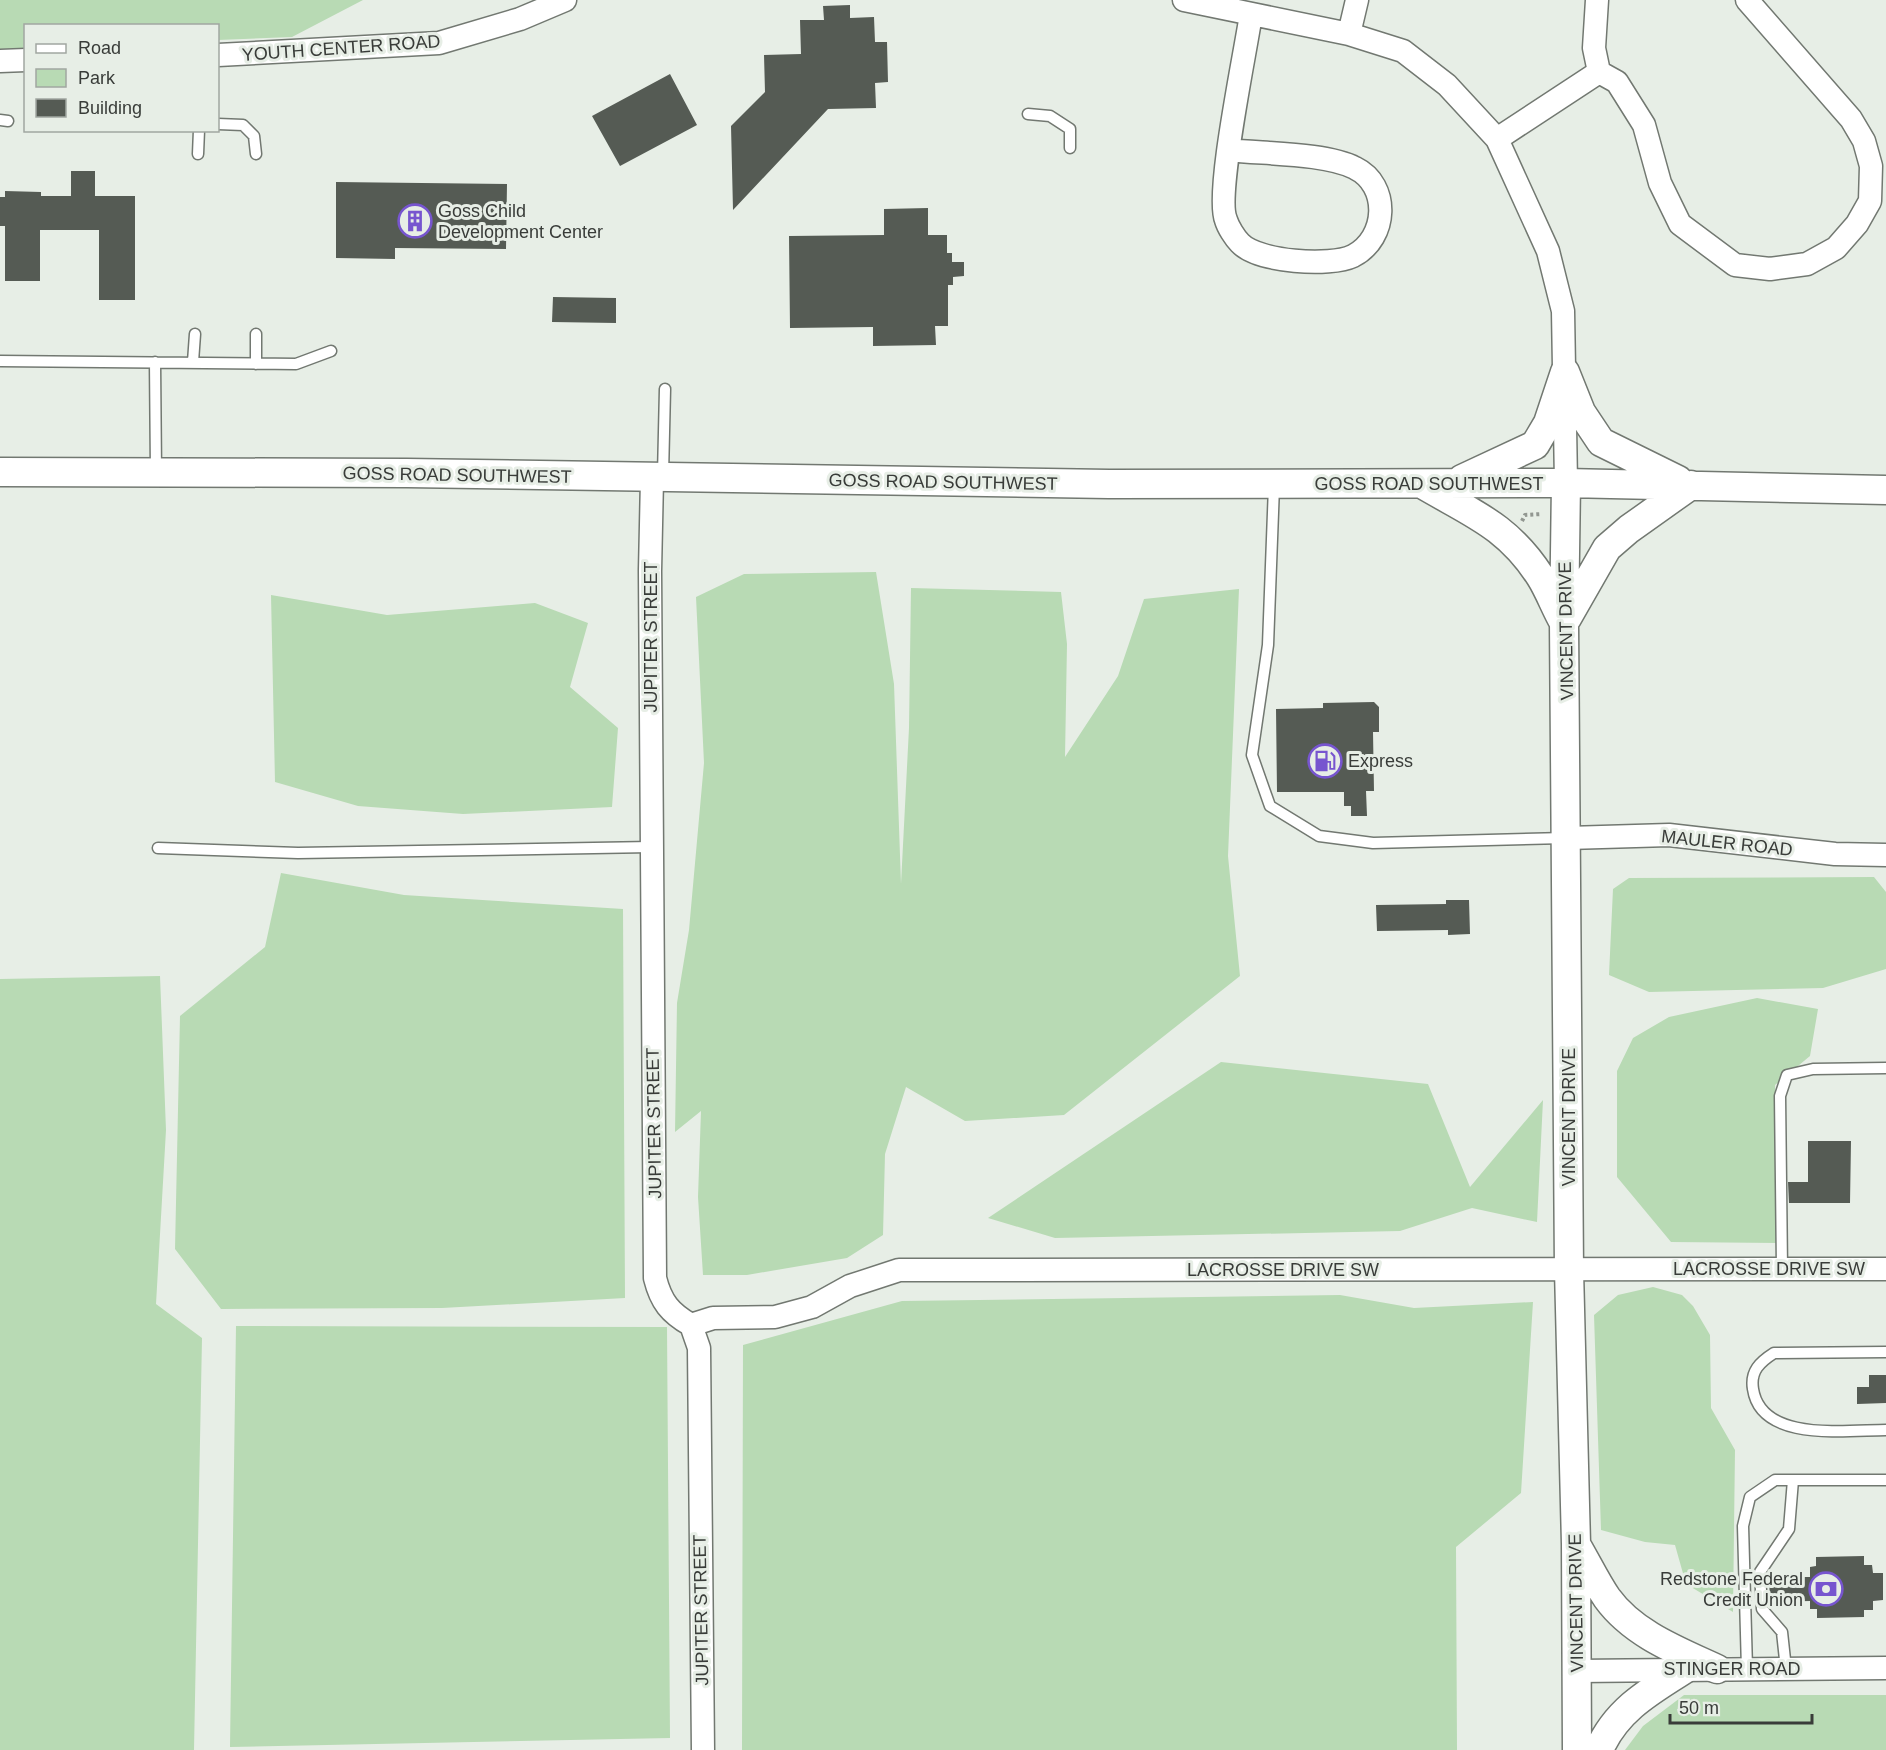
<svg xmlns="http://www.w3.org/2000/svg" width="1886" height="1750" font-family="Arial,sans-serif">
<rect width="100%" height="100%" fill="#e7eee6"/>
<path fill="#b8dab4" d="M0,0H363L292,37L218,40V26H26L25,49L0,51Z
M876,572L894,684L901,884L909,728L911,588L1061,592L1067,644L1065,757L1118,676L1144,599L1239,589L1228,856L1240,976L1064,1115L965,1121L906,1087L885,1154L883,1235L847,1258L747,1275H703L698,1197L701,1111L675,1132L677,1003L689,930L704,763L696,597L744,574Z
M271,595L387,615L535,603L588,623L570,687L618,728L612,807L463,814L358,806L275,782Z
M281,873L404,895L623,909L625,1298L442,1308L221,1309L175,1249L180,1016L265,947Z
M1874,877L1886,892V969L1823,988L1649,992L1609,975L1613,889L1629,878Z
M160,976L166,1130L156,1304L202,1338L194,1750H0V979Z
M1757,998L1818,1009L1810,1056L1775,1085L1778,1243L1671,1242L1617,1177V1071L1633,1038L1669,1017Z
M1221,1062L1428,1084L1470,1187L1543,1100L1537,1222L1472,1208L1400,1231L1055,1238L988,1218Z
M1653,1287L1682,1295L1693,1306L1710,1335L1711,1408L1735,1450L1733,1612L1686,1584L1675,1545L1645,1542L1601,1530L1594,1315L1618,1295Z
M1340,1295L1414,1308L1533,1302L1521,1493L1456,1547L1457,1750H742L743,1345L902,1301Z
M236,1326L667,1327L670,1738L230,1747Z
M1684,1695H1886V1750H1625L1643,1726Z"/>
<path fill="#555b54" d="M850,5V18L874,17L875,42H887L888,82L875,83L876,108L828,109L733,210L731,126L765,92L764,55L801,54L800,20H824L823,6Z
M670,74L697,125L620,166L592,116Z
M71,171H95V196H135V300H99V230H40V281H5V226H0V197H5V191L41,192V196H71Z
M336,182L507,184L506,249L395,248V259L336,258Z
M928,208V235H947V253H952V262H964V276L953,277V285H948V326H935L936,345L873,346V327L790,328L789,236L884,235V209Z
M553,297L616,298V323L552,322Z
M1374,702L1379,707V732H1373L1374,791H1366L1367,816H1351V806H1344V792H1277L1276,709L1323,708V703Z
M1446,900H1469L1470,934L1448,935V930L1377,931L1376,905L1446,904Z
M1808,1141H1851L1850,1203H1789L1788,1182H1808Z
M1869,1375H1886V1403L1857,1404V1387H1869Z
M1864,1556V1565H1872L1873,1573H1883V1600L1873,1601V1610H1864V1617L1817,1618V1609H1810V1601L1770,1602L1769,1577H1810V1567L1816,1566V1557Z"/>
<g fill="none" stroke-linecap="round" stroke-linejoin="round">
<defs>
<path id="service" d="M1028,114L1050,116L1070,129V148
M0,120L8,121
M218,124L243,125L254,136L256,154
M198,154L199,130
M0,361L296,364L331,351
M155,362L156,473
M193,362L195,334
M256,364V334
M663,475L665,389
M1274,486L1268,645L1252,755L1270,806L1319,836L1373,843L1565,838
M158,848L298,853L651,847
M1782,1269L1780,1096L1787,1075L1813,1069L1886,1068
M1886,1352L1774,1353C1760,1362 1750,1371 1753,1389C1761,1443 1848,1430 1886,1430
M1747,1669L1743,1526L1750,1497L1775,1480H1886
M1786,1669L1782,1632L1762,1609L1760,1572L1789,1529L1793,1480"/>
<path id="minor" d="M1184,0L1349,34L1403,51L1447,85L1497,139L1548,251L1563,311L1566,483
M1597,0L1594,48L1599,72L1617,82L1644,125L1660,183L1680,224L1735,265L1770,269L1807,264L1836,248L1857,224L1870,201L1871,166L1864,141L1851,119L1747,0
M1349,34L1357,0
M218,55L439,43L520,19L565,0
M0,61L26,60
M1497,139L1599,72
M1229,150C1263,154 1326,153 1355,168C1390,185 1388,238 1353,256C1330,267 1258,262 1240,243C1235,238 1228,227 1226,220C1215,195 1246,50 1251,14
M652,479L650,571L655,1278C661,1302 670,1313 691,1325L699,1348L703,1750
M1568,838L1669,835L1835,854L1886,855
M691,1325L713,1318L775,1317L812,1307L850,1286L899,1270L1886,1269
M1577,1671L1886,1668"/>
<path id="tertiary" d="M1565,372L1581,412L1601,442L1678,480
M0,472L407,473L1109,484L1566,483L1886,490
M1462,479L1535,445L1548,423L1565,372
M1566,483L1564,623L1569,1270L1576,1544L1577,1750
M1422,484C1471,513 1507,525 1540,576C1549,590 1555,607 1563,621
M1567,618L1607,548L1629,529L1691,485
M1577,1546C1587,1563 1596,1582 1607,1598C1633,1634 1678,1651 1717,1669
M1599,1750C1616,1710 1650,1691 1685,1669"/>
</defs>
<use href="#service" stroke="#727871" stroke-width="13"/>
<use href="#minor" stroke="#727871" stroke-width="25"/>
<use href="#tertiary" stroke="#727871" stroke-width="31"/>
<path stroke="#929791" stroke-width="4" stroke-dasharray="3 3" stroke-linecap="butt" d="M1522,521L1525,515L1542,514"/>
<use href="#service" stroke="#fff" stroke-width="10"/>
<use href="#minor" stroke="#fff" stroke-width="22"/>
<use href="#tertiary" stroke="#fff" stroke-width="28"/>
</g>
<defs>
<symbol id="building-ring" viewBox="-11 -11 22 22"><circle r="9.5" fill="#e7eee6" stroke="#7755cf" stroke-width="1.5"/><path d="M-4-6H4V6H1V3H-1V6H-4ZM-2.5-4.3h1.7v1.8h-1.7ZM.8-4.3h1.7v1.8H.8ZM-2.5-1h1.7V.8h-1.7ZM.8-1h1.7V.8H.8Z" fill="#7755cf"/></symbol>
<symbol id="fuel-ring" viewBox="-11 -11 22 22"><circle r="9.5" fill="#e7eee6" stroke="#7755cf" stroke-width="1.5"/><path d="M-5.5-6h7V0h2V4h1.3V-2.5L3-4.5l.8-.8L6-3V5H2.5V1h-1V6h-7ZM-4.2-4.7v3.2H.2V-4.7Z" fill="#7755cf"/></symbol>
<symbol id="bank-ring" viewBox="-11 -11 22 22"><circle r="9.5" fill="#e7eee6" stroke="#7755cf" stroke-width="1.5"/><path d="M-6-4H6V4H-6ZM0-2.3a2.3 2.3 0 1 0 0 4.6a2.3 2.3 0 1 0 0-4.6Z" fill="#7755cf"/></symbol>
</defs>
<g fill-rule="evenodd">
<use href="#building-ring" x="396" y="202" width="38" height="38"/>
<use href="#fuel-ring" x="1306" y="742" width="38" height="38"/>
<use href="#bank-ring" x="1807" y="1570" width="38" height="38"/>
</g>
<g text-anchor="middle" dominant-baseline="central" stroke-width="6" stroke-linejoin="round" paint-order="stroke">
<g font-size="18" fill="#393c39" stroke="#e7eee6">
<text transform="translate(341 48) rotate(-4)">YOUTH CENTER ROAD</text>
<text transform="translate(457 475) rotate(1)">GOSS ROAD SOUTHWEST</text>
<text transform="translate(943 482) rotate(1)">GOSS ROAD SOUTHWEST</text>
<text x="1429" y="484">GOSS ROAD SOUTHWEST</text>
<text transform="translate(1566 631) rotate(-91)">VINCENT DRIVE</text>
<text transform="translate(651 637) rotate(-90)">JUPITER STREET</text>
<text transform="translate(1727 843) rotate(6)">MAULER ROAD</text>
<text transform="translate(1569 1117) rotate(-90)">VINCENT DRIVE</text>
<text transform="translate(654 1123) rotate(-91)">JUPITER STREET</text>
<text x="1769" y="1269">LACROSSE DRIVE SW</text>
<text x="1283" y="1270">LACROSSE DRIVE SW</text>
<text transform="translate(1576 1603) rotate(-91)">VINCENT DRIVE</text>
<text transform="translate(701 1610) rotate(-91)">JUPITER STREET</text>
<text x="1732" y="1669">STINGER ROAD</text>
</g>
<g font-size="18" fill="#393c39" stroke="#e7eee6" text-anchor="start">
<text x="438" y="211">Goss Child<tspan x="438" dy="21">Development Center</tspan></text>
<text x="1348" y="761">Express</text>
<text x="1803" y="1579" text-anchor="end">Redstone Federal<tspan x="1803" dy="21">Credit Union</tspan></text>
</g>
</g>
<rect x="24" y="24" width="195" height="108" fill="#e7eee6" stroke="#a1a7a1" stroke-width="1.5"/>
<rect x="36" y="44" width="30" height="9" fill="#ffffff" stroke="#a1a7a1" stroke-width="1.5"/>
<text x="78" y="54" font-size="18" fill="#393c39">Road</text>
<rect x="36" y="69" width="30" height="18" fill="#b8dab4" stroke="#a1a7a1" stroke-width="1.5"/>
<text x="78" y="84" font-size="18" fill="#393c39">Park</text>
<rect x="36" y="99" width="30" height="18" fill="#555b54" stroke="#a1a7a1" stroke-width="1.5"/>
<text x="78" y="114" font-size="18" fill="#393c39">Building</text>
<path d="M1670 1714v9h142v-9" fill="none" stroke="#393c39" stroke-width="3"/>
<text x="1679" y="1714" font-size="18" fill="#393c39" stroke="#e7eee6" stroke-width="4.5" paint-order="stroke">50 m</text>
</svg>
